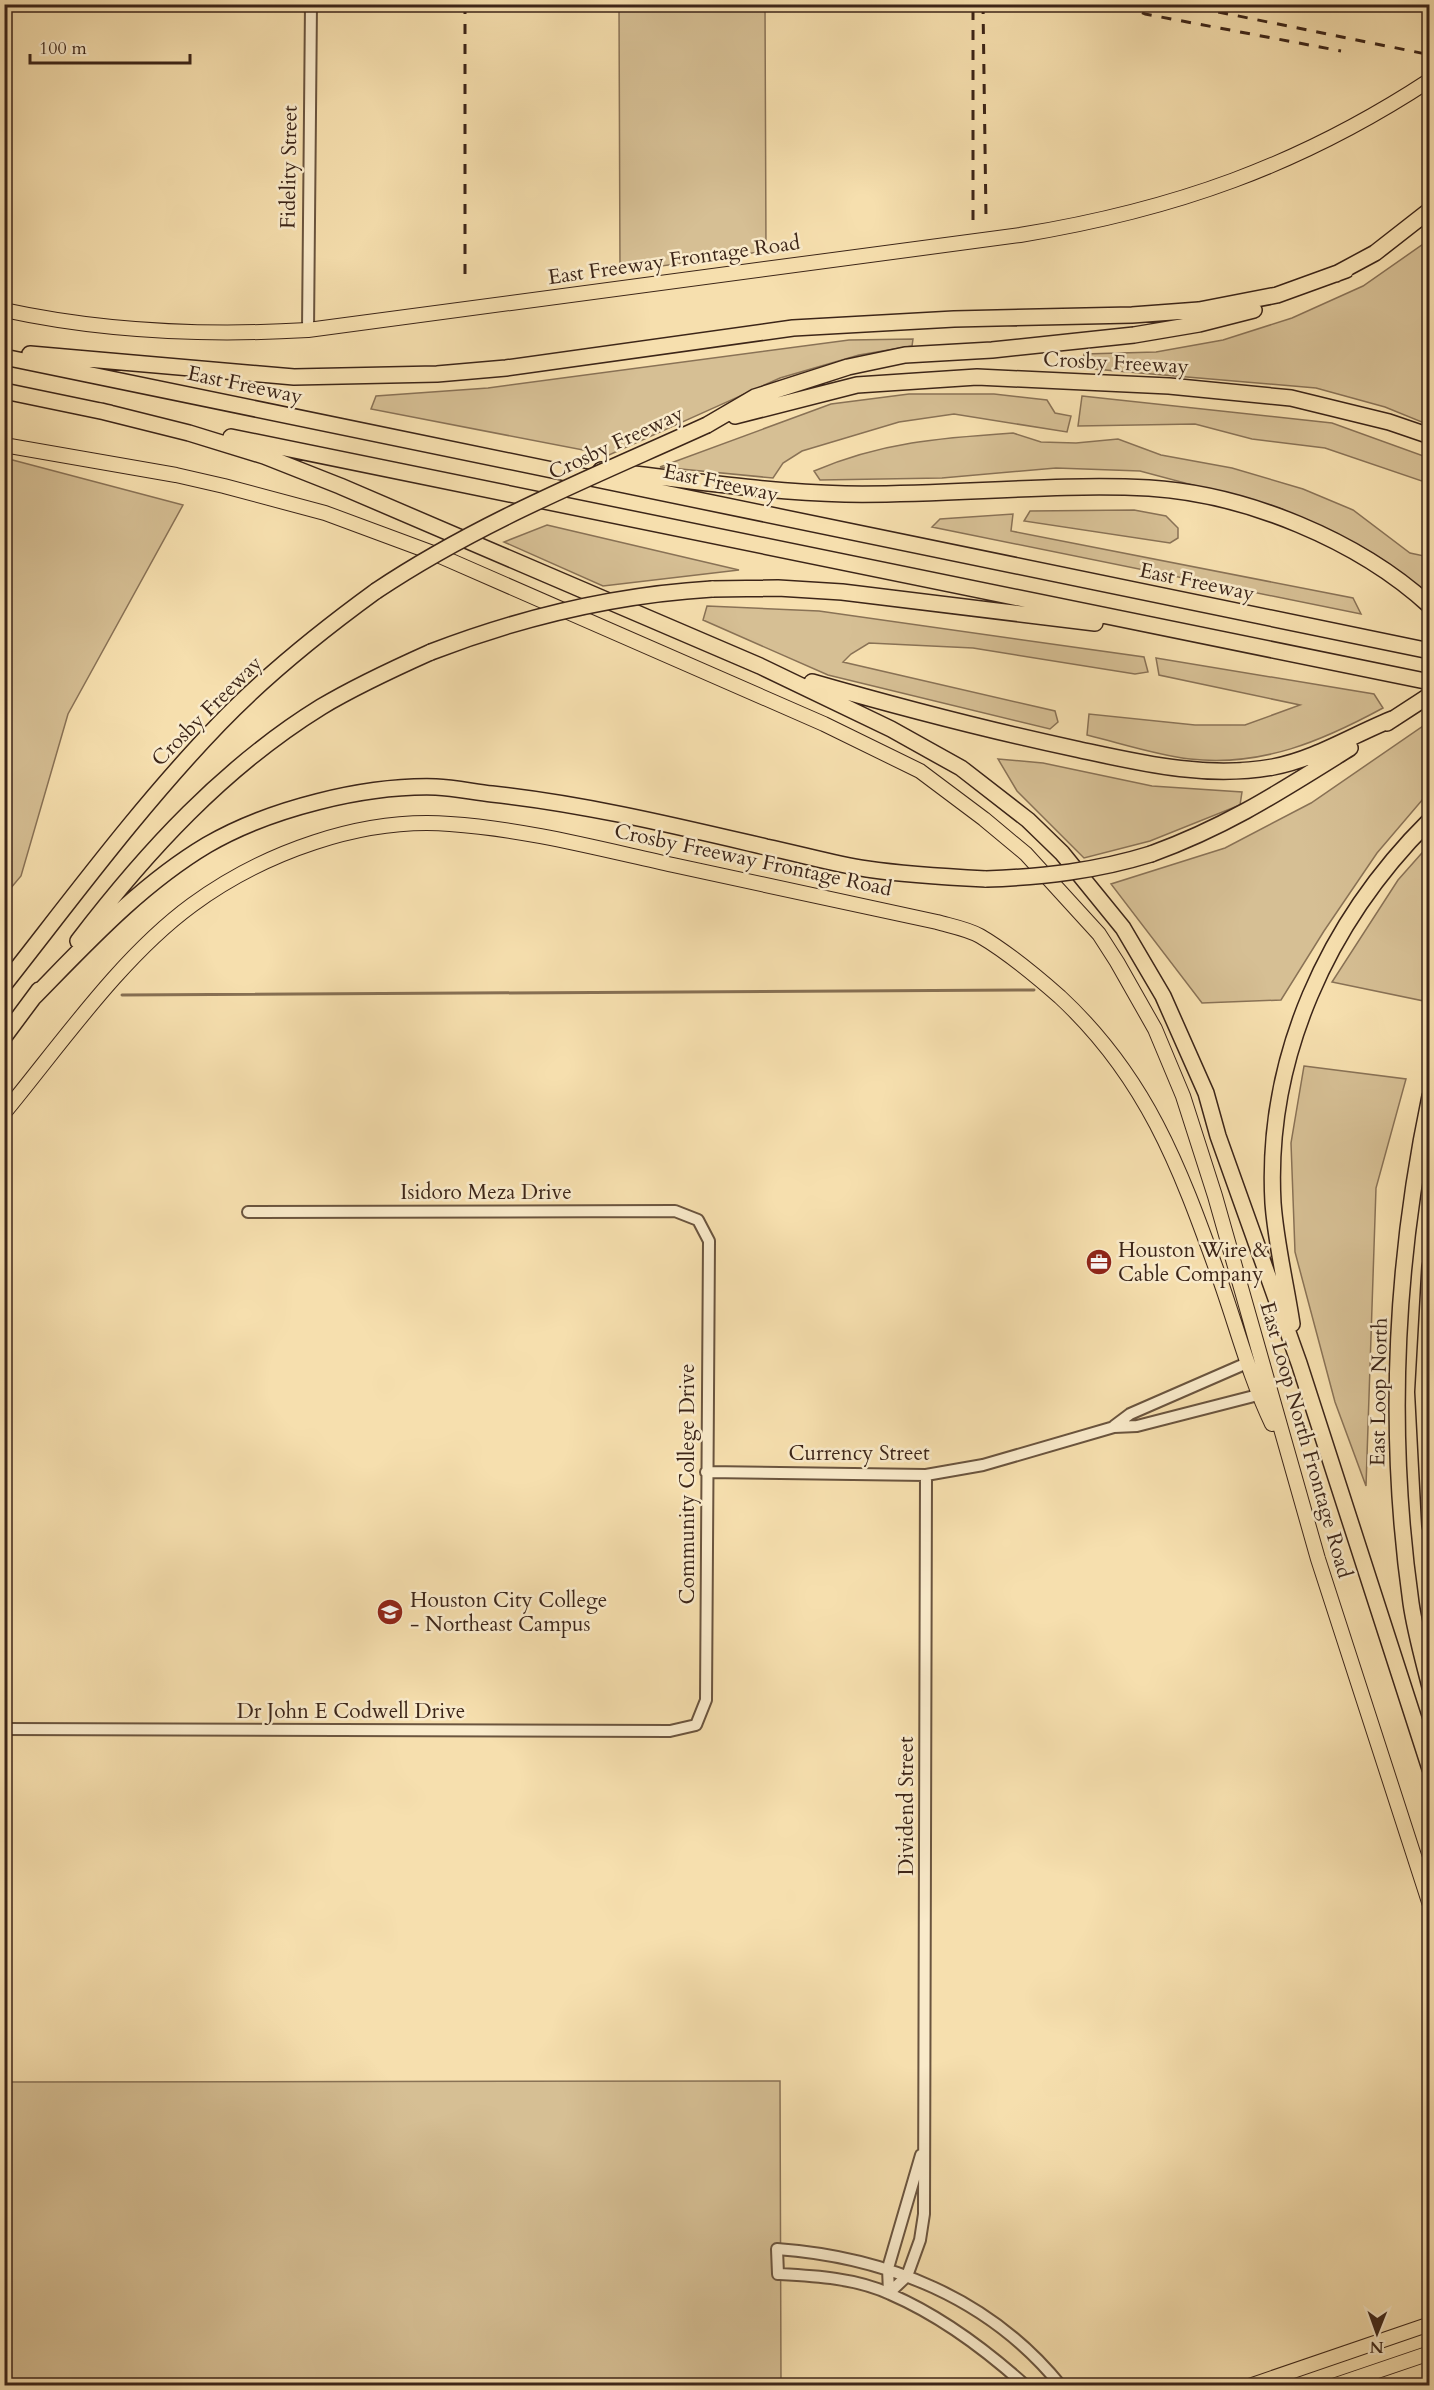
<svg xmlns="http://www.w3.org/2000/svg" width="1434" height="2390" font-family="Cardo,serif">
<rect width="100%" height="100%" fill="#f6dfae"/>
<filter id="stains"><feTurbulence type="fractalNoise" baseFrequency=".00333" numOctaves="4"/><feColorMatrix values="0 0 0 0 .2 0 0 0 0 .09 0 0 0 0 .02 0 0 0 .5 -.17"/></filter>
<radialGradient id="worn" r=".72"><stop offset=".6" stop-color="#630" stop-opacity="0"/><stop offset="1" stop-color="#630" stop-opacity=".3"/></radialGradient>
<path fill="#d6bf94" stroke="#897256" stroke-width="1.5" d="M619,5H765L766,251L620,272Z
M1429,240V425L1385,407L1316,388L1082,368L1084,354L1156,352L1223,340L1292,318L1363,286Z
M913,339L912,346L859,355L780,378L609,455L371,409L376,396L488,388L849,340Z
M909,394H994L1047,400L1055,413L1071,416L1067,432L954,414L899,422L802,451L783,463L773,478L660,467L831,404Z
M1082,396L1332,423L1429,458V492L1425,482L1325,448L1252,439L1195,424L1078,426Z
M1013,433L1041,442L1076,443L1118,439L1161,455L1232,468L1303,489L1353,510L1410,553L1429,557V598L1413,582L1353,545L1282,509L1140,471L1056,468L942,478L820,480L814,471C882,442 940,438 1013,433Z
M5,458L183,505L68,714L21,876L5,895Z
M1134,510L1166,516L1178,528V538L1170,543L1024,521L1030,511Z
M1013,514L1011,531L1353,598L1361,614L932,527L940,519Z
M547,525L739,570L603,586L504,542Z
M707,606L819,611L1144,657L1148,672L1135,674L973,648L869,643L851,654L843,662L1055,711L1058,722L1050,729L828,675L703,620Z
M1156,658L1374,694L1383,708C1322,741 1262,767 1190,759C1156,755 1120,743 1087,735L1089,714L1195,725H1245L1300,705L1159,675Z
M1429,722V792L1377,853L1324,931L1281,1000L1202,1003L1111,884L1225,848L1311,803Z
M998,759L1043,763L1152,786L1242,792L1240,805L1150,841L1084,858L1017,791Z
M1429,845L1430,975L1424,1001L1332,982L1398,880Z
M1304,1066L1406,1079L1376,1188L1366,1486L1335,1402L1295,1252L1291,1143Z
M780,2081L781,2385H5L4,2082Z"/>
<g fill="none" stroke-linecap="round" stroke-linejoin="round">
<path stroke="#866f53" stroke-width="3" d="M122,995L1034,990"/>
<defs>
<path id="minor" d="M308,330L311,4
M1114,1426L1130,1414L1247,1363
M706,1472L926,1475L983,1465L1114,1427L1137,1426L1258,1395
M4,1729L670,1731L696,1725L706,1700L709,1241L698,1220L675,1211L248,1212
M889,2293L907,2276L920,2240L924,2214L926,1475
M889,2293L888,2268L921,2155
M1026,2386C985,2349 941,2316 890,2294C856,2278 815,2276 778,2274L777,2249C887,2257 990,2298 1061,2386"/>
<path id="major" d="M4,310C105,332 206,336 308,330L1020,235C1173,210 1299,166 1430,80
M4,445L176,475L224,486L325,513L433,553L824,724L920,771L984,819L1026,854L1099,934L1117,962L1155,1029L1183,1096L1215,1196L1318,1559L1430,1905
M4,1113C61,1044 121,957 192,905C263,853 361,817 450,824C525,829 600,849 673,865C761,884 849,903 937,922C951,926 968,929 980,936C1009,953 1035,975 1060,997C1146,1077 1179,1165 1218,1274C1236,1324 1249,1376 1272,1424
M1249,2386L1430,2324
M1333,2386L1430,2353"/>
<path id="highway" d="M1336,274L1375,253L1430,210
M30,354L294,377L437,374L506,368L793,328L954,319L1132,315L1199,310L1277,295L1346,270
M4,357L1430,651
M4,391L110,413
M101,411L189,433L264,456L340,486L760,666L891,729L961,768L1028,820L1062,853L1123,928L1163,996L1206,1093L1218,1136L1299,1363L1430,1769
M735,416L857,385L977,377L1169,386L1291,398L1389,422L1430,436
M707,425L755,397L848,367L905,355L992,350L1134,335L1199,324L1254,310
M231,437L1430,682
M601,470C682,479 763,492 845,494C946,496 1048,483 1149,488C1246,494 1358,540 1430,606
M712,589L778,588L842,592L1095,623
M812,682C899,707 987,730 1076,749C1141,763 1206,779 1273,767C1316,759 1354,734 1395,718
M1387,723L1430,695
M1151,854C1228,826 1281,791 1350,748
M78,941C146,852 224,767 321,707C356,686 393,669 431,652
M4,985C74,896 141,805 219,724C267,674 321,631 376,591
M33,998C87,943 140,885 207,845C269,809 364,785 436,787C455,788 474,792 492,794C585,804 676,826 766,847C800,854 834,864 867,869C907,875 946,877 986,879
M4,1037L39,990
M1430,1096C1395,1263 1387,1434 1411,1603C1415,1631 1423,1659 1430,1687
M1430,1266L1423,1392L1430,1526
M1292,1324C1286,1284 1276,1244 1273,1203C1265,1058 1328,921 1430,820"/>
</defs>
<use href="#minor" stroke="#6a543e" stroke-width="14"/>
<use href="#major" stroke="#3c2518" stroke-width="16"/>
<use href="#highway" stroke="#3c2518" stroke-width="18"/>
<use href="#minor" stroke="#f9eaca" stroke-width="10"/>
<use href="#major" stroke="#f6dfae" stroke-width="14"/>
<use href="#highway" stroke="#f6dfae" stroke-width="15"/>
<path stroke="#3c2518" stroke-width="3" stroke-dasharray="10 10" stroke-linecap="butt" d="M465,4V277
M983,4L986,218
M1124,4L1145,14L1341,51
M1179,4L1426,54
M973,220V4"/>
<defs>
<path id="highway-bridge" d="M376,591C479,522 595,476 707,425
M431,652C522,617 613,595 712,589
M986,879C1043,877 1096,871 1151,854"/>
</defs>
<use href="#highway-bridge" stroke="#3c2518" stroke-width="18" stroke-linecap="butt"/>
<use href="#highway-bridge" stroke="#f6dfae" stroke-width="15"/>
</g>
<defs>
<symbol id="office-disc" viewBox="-11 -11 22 22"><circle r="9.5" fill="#8f2418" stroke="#f9eaca"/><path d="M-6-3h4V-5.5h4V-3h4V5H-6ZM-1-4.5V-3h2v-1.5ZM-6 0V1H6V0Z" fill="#fff"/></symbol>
<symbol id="university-disc" viewBox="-11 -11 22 22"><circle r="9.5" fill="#8f2418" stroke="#f9eaca"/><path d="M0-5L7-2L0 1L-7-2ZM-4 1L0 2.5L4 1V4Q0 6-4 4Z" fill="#fff"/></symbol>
</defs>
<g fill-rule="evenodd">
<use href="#office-disc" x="1084" y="1247" width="30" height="30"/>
<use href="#university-disc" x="375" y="1597" width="30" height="30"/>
</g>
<g text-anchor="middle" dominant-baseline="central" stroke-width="5" stroke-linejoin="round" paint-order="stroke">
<g font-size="21" fill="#3c2518" stroke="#f9eaca">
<text transform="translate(289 167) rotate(-89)">Fidelity Street</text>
<text transform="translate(674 260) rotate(-8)">East Freeway Frontage Road</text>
<text transform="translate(1116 363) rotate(3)">Crosby Freeway</text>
<text transform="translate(245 385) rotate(12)">East Freeway</text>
<text transform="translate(616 443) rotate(-25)">Crosby Freeway</text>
<text transform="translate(721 483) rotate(12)">East Freeway</text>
<text transform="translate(1197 582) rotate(12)">East Freeway</text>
<text transform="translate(207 711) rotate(-45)">Crosby Freeway</text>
<text transform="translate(753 860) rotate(12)">Crosby Freeway Frontage Road</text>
<text x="486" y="1192">Isidoro Meza Drive</text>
<text transform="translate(1379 1392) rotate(-89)">East Loop North</text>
<text transform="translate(1306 1440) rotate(74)">East Loop North Frontage Road</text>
<text x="859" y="1453">Currency Street</text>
<text transform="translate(687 1484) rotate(-90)">Community College Drive</text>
<text x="351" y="1711">Dr John E Codwell Drive</text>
<text transform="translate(906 1806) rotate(-90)">Dividend Street</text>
</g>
<g font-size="21" fill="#3c2518" stroke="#f9eaca" text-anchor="start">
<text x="1118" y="1250">Houston Wire &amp;<tspan x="1118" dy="24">Cable Company</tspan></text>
<text x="410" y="1600">Houston City College<tspan x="410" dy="24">- Northeast Campus</tspan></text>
</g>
</g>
<rect width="1434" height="2390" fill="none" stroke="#f6dfae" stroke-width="24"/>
<rect x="6" y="6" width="1422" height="2378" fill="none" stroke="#3c2518" stroke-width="3"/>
<rect x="12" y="12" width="1410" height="2366" fill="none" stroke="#3c2518" stroke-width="1.5"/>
<g transform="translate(1377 2333) rotate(181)" stroke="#f9eaca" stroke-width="4.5" paint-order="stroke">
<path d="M0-4.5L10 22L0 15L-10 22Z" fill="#3c2518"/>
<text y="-9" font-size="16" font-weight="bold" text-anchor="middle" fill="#3c2518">N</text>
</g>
<path d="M30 54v9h160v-9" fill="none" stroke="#3c2518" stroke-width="3"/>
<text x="39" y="54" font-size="18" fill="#3c2518" stroke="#f9eaca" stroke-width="4.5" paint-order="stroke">100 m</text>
<rect width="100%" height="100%" filter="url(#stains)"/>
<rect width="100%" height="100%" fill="url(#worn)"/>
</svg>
